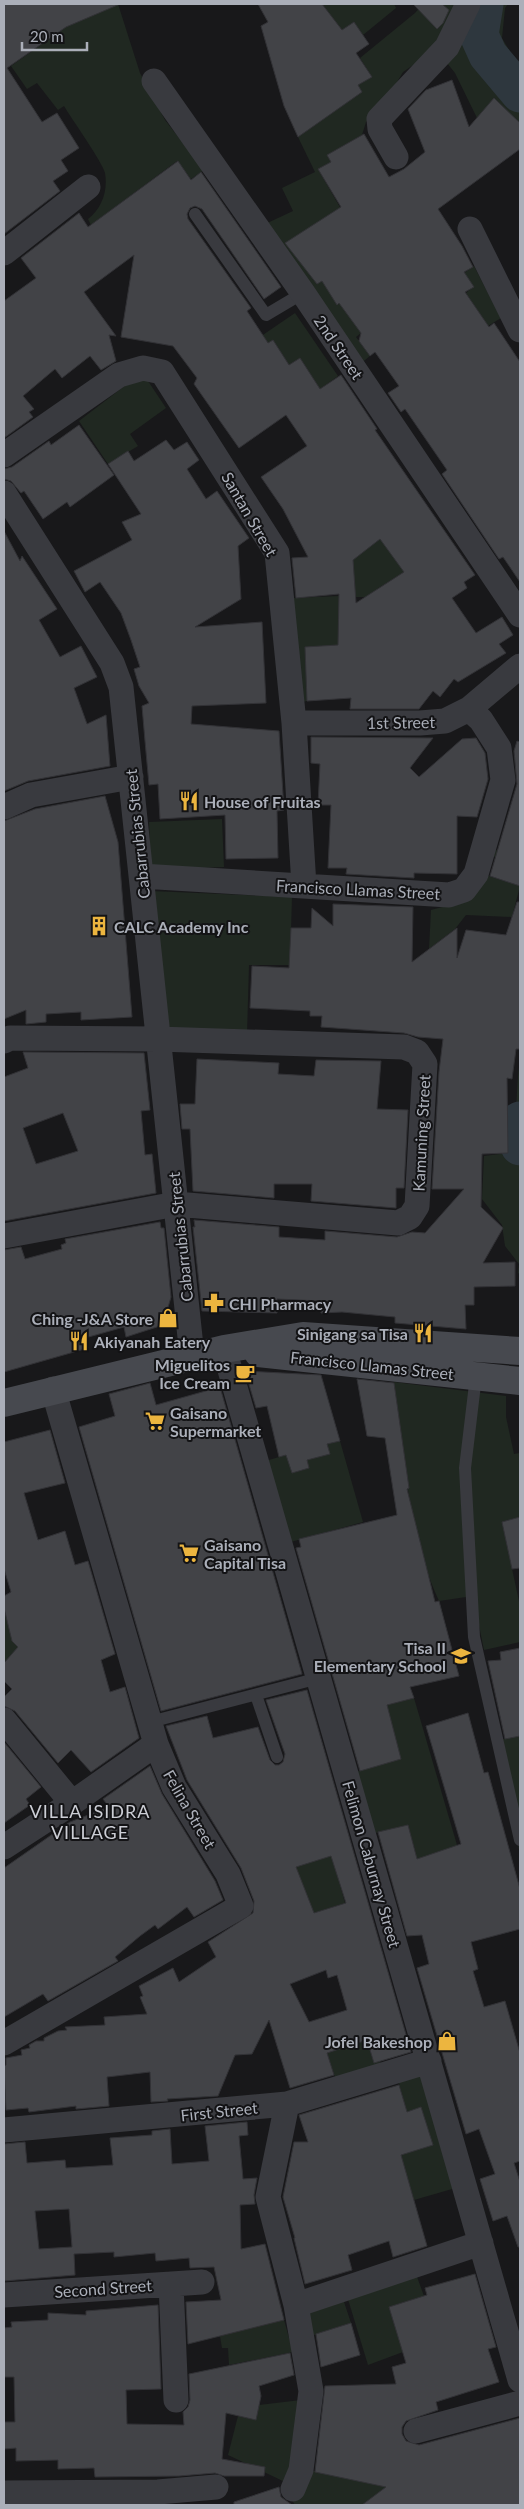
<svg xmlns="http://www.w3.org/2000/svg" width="524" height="2509" font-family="Lato,sans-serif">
<rect width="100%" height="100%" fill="#18181a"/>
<path fill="#202821" d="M92,4H118L140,73L165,120L204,170L191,179L177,161L91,225L88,219C102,208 108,191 105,173C103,163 71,118 64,106L58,110L37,83L27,89L11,66L66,27L95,14Z
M322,4H394L396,8L363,35L354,22L342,30Z
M423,4H457L435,50L403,72L384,104L366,122L362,135L327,155L331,162L318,169L345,216L361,333L356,337L370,356L360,364L248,232L293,211L282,188L315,172L298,137L362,92L358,85L372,77L360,58L415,13Z
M473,4H508L505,8L502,38L520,69V123L494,99L477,118L455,73L447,63Z
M474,266L501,318L488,326L466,293L473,287L464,273Z
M295,313L338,376L320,389L300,358L289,365L273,340L246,358L238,352Z
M131,381H148L166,408L130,434L138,446L108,464L79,421Z
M374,512L404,572L377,589L380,597H356L348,554L354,559L380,539Z
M339,596L338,645L305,647L307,701L301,702L291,598Z
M222,819L224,867L151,870L149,822Z
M492,849L520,856V865L492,856L486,875L520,886L512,917L466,915L455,929L429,949L431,910L461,902Z
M151,891L292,897L290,965H249L247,1035L170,1032Z
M520,1060V1274L518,1273L519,1264L505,1246L502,1225L482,1199L484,1156L507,1153C519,1128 515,1089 520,1060Z
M394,1382L506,1396V1417L514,1454L520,1453V1517L502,1522L520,1606V1642L484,1650L473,1596L439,1601C408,1534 404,1454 394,1382Z
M340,1441L363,1522L287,1543L262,1462L286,1455L292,1473L309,1468L307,1460L329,1454L327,1444Z
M4,1608L7,1621L11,1620L14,1643L25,1653L9,1658L4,1663Z
M414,1698L464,1869L408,1885L416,1854L408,1825L367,1835L352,1773L400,1759L376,1708Z
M520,1736V1857L503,1739Z
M332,1856L345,1903L314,1913L289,1862Z
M367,2040L372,2057L378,2055L381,2065L336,2080L327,2053Z
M427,2071L459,2187L414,2200L405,2170L386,2153L406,2109L398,2080Z
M416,2274L424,2296L389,2307L403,2352L368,2365L347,2296Z
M343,2299L351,2323L311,2336L303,2312Z
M284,2320L293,2352L229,2365L228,2348H222L220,2336Z
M301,2400L287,2483L228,2455L238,2416L256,2420L259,2405Z
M310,2470L396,2488L366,2505H295L292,2500Z"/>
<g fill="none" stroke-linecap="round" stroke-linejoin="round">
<path stroke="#2e373e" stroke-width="39" d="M484,4L479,35L488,55L520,93
M520,1121V1146"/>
</g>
<path fill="#424347" stroke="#323236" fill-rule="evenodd" d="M4,4H120L66,27L7,68L42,122L57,113L79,148L61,160L68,171L53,181L60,191L4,234Z
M258,4H322L342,30L354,22L369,44L356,53L372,77L358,85L362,92L298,137L284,106L261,26L268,22Z
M413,4H442L449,10L443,23L437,29Z
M452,80L469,127L494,98L520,123V149L438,209L462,246L473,267L464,272L474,287L465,292L489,327L494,323L520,362V582L503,557L499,559L442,474L447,470L405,409L401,412L388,393L399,386L375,352L370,356L359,341L361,333L339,303L337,305L322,281L317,284L285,243L341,207L318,169L331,162L327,155L364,134L389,177L404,169L425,152L408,109L426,90Z
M178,161L191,180L201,172L281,287L264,299L202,209L195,206L190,208L187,214L188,219L251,308L247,311L268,343L273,340L289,365L300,358L320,389L341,375L377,429L375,430L475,575L464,582L467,588L452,598L476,633L502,617L513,635L499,644L506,653L458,682L454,679L440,697L433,691L419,709H350L351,698L307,701L305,647L338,645L339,594L296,598L292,558L308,557L283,509L261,477L307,446L286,415L239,448L194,384L197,378L173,346L121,337L134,255L84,292L116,336L109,335L116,361L101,370L90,356L62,378L55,369L23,396L34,409L29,412L33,417L4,438V301L36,278L21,258L79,213L88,227ZM380,539L404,572L356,603L353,560Z
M79,425L114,475L70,507L67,502L43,519L24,491L21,493L11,481L4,479V469L12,467L49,441L51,445Z
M166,440L174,450L187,442L199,460L187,469L206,499L217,491L249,538L238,546L241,599L195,627L262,622L266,703L192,706L191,724L279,731L284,810L277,811L278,858L226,859L225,815L160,819L158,784L149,785L145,741L142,706L149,703L139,686L134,669L140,667L131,640L121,613L100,582L85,592L74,571L132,540L122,522L141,514L108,464L128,451L134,461Z
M4,531L20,561L22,556L57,609L39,620L60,657L81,646L97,677L74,688L87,724L106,715L110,766L28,781L4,791Z
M311,737L433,738L410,768L419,777L462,739L476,738L485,753L488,779L477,817L457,816V874L414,873V878L346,874L347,868H328L331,805H318L320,764L311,763Z
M517,741L520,742V886L490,876L517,784L514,751Z
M105,796L118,842L132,1017L81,1020V1012L46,1014V1022L26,1024V1010L4,1019V821L35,809Z
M517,902H520V1049H516L512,1079L507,1078L508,1153L482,1154L481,1207L503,1228L483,1263L515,1262V1286L474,1287V1305H465L466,1329L395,1323V1317L342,1312L321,1313V1301L277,1299V1313L202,1311L193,1227H195L194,1220L279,1227V1237L325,1240V1231L397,1237L412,1232L425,1233L464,1189H432L439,1072L443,1039L418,1037L404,1033L321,1027L322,1016H310V1011L250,1008L252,966L289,968L291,928H311L312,908L333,926V904L413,907L412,962L457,928V958L466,930L506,935Z
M23,1052L144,1053L150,1110L141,1111L145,1155L152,1154L156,1193L4,1221V1077L28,1068ZM63,1113L78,1151L36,1164L23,1128Z
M197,1059L279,1063L278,1074L314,1076L316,1060L381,1061L377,1109L408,1110L404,1188H396V1208L311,1201L312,1184H274V1198L193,1191L190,1129H182L180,1104H195Z
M160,1222L161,1228H164L171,1297L163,1325L126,1337L124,1327L85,1338L88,1348L4,1372V1250L21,1247L25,1259L62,1249L61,1245L66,1243L65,1239Z
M245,1371L321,1375L340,1441L327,1444L330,1454L307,1460L309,1468L292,1473L286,1455L279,1457L267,1406L256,1408Z
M357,1379L394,1383L409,1488L407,1489L435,1602L439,1601L459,1676L410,1687L414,1698L387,1705L401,1759L360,1771L296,1548L301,1547L299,1539L397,1515L385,1438L367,1436Z
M150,1383L156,1405L220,1387L302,1674L161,1711L79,1427L115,1416L109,1394Z
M50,1430L65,1483L24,1493L38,1540L65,1531L75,1565L88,1561L115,1654L101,1660L110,1692L125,1687L139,1738L91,1772L71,1750L58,1763L15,1711L4,1706V1697L12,1689L4,1681V1663L18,1647L12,1641L4,1608V1596L11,1592L4,1569V1442Z
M520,1517V1568L512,1569L502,1522Z
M520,1648V1736L505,1739L488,1661L501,1660L500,1652Z
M307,1690L411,2052L374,2063L367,2040L327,2053L334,2075L290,2088L269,2020L252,2054L235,2055L218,2096L167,2099L168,2101L151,2102L150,2072L107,2077L109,2106L76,2109V2106L29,2112L28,2108L6,2110L4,2066L6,2065V2058L22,2055L21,2050L30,2048L29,2045L36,2041H44V2038L58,2031L67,2030L65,2027L105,2025L104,2017L147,2014L140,1997L143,1996L139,1986L173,1968L179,1982L216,1957L208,1942L253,1913L254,1901L241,1868L187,1780L166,1726L207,1716L213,1738L258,1727L270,1760L275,1765H279L283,1762L285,1754L266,1700ZM331,1856L346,1903L314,1913L296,1867ZM326,1970L328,1978L337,1975L347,2010L309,2022L290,1984Z
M468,1713L484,1773L488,1772L520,1889V1929L471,1942L478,1969L473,1971L484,2007L505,2001L520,2053V2161L514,2163L520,2182V2247H518L507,2216L493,2221L480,2179L495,2174L479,2129L466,2134L417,1968L429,1964L422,1935L407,1936L378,1832L408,1825L417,1859L461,1844L426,1726Z
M4,1742L41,1787L26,1799L30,1805L4,1823Z
M150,1766L162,1794L215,1881L223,1900L194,1917L187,1907L158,1929L155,1925L140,1936L115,1957L118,1961L48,2001L43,1994L4,2017V1868L70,1822L109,1807L103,1799Z
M399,2085L407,2112L421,2107L433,2145L401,2155L427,2246L393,2257L389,2241L348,2255L352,2270L305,2284L294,2238H295L283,2197L294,2142H308L299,2115Z
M247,2122L248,2135L239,2136L243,2179L257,2178L254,2195L255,2204L240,2205L241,2249L265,2244L284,2320L188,2344L186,2302L221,2300L214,2267L190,2268L189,2258L156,2261L155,2253L114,2257V2252L74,2254L75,2275L4,2281V2144L25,2142L27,2163L65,2160L66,2168L113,2165L110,2138L152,2135V2131L170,2129L172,2164L209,2161L205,2126ZM69,2209L72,2247L39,2249L35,2211Z
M475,2274L496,2347L488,2349L499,2382L436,2402L438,2410L406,2421L402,2427V2434L406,2441L419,2445L520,2418V2505H362L386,2487L315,2472L325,2386L396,2384L392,2367L406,2363L389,2307L427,2295L425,2288Z
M158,2305L161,2389L126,2390L127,2424L184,2425L183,2412L188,2407L190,2400L189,2374L290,2353L294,2375L259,2386L261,2396L256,2420L226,2413L222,2459L265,2467L264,2476H224L215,2473L179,2476L95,2477L94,2468L58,2469V2460L16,2461V2448L4,2449V2422H15L14,2377H4V2328L12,2327L11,2322L48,2320V2313L86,2315V2311Z
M351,2323L360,2355L321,2367L316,2334Z
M279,2487L281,2497L292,2505H234V2502Z"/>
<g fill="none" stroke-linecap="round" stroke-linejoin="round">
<path stroke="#393a3f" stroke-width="12" d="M195,214L266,315L303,293
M476,1376L465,1468L474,1637L520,1840
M256,1695L277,1757
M150,1722L319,1678"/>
<path stroke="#393a3f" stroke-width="25" d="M154,81L303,293L520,615
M396,157L380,129L379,119L447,47L468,4
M470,229L520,330
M4,253L88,187
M4,455L119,375L143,368L162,372L277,553L294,723L304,886
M4,493L112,663L121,687L192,1356
M294,723H420L445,721L469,709L520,666
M4,807L31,795L131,777
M141,876L449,895L464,890L476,874L503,780L499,748L481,720L469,709
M4,1041L10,1038L158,1039L404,1047L417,1052L425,1064L417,1206L410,1217L398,1223L176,1204L4,1236
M224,1349L520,2380
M4,1720L72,1803
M4,1847L72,1803L156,1744
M4,2043L241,1906L228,1874L174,1787L156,1744L53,1389
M287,2104L268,2197L296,2305L311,2391L301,2470L293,2489
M4,2130L287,2104L429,2061
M171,2284L176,2400
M4,2295L202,2282
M296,2305L481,2243
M416,2431L520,2403
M4,2493L158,2492L216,2487"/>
<path stroke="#47494f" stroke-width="28" d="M258,1353L520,1381
M4,1403L224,1349L303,1336L520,1351"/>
</g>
<defs>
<symbol id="restaurant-bare" viewBox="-9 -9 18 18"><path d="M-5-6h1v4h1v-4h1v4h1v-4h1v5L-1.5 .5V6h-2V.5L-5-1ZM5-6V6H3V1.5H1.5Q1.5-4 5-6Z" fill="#ecb53f" stroke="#131315" stroke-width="2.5" paint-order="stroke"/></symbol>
<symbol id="building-bare" viewBox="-9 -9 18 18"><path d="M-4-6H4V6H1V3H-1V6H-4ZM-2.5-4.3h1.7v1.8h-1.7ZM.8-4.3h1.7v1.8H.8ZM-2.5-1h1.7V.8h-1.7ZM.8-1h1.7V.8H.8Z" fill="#ecb53f" stroke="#131315" stroke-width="2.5" paint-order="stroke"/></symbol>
<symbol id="pharmacy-bare" viewBox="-9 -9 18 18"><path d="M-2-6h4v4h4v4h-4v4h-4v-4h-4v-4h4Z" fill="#ecb53f" stroke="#131315" stroke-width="2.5" paint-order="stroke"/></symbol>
<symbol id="shop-bare" viewBox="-9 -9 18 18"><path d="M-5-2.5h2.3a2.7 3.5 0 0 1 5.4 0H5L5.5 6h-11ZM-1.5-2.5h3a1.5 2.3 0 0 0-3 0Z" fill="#ecb53f" stroke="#131315" stroke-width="2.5" paint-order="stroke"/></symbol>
<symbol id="cafe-bare" viewBox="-9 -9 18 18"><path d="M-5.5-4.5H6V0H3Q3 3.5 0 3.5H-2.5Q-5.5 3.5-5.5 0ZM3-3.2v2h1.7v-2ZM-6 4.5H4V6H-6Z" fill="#ecb53f" stroke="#131315" stroke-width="2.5" paint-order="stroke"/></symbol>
<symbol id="supermarket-bare" viewBox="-9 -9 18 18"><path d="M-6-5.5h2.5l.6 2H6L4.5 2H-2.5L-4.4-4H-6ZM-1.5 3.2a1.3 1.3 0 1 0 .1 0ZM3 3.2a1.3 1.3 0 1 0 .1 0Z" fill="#ecb53f" stroke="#131315" stroke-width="2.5" paint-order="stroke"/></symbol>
<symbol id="school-bare" viewBox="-9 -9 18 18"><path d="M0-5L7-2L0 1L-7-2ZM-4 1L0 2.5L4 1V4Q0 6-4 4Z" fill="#ecb53f" stroke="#131315" stroke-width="2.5" paint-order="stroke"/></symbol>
</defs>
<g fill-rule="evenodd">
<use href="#restaurant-bare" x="175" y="787" width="28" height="28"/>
<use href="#building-bare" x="85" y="912" width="28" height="28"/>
<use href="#pharmacy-bare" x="200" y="1289" width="28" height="28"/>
<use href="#shop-bare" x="154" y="1304" width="28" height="28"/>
<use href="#restaurant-bare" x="409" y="1319" width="28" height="28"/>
<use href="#restaurant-bare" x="65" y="1327" width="28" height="28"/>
<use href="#cafe-bare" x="231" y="1359" width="28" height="28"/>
<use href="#supermarket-bare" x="141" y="1407" width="28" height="28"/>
<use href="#supermarket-bare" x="175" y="1539" width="28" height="28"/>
<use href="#school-bare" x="447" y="1642" width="28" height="28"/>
<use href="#shop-bare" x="433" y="2027" width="28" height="28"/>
</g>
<g text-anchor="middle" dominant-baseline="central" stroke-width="4" stroke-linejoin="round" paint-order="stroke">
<g font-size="16" fill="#abafb9" stroke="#131315">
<text transform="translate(339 347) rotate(56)">2nd Street</text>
<text transform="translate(250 514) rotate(60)">Santan Street</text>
<text transform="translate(401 722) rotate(-1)">1st Street</text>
<text transform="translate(137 834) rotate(-96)">Cabarrubias Street</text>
<text transform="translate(358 889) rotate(3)">Francisco Llamas Street</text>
<text transform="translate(421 1133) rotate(-87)">Kamuning Street</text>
<text transform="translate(180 1237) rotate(-96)">Cabarrubias Street</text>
<text transform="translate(372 1365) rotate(6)">Francisco Llamas Street</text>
<text transform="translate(190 1809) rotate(60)">Felina Street</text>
<text transform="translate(372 1864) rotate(74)">Felimon Caburnay Street</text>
<text transform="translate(219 2111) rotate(-6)">First Street</text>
<text transform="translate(103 2288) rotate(-4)">Second Street</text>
</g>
<g font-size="16" font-weight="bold" fill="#abafb9" stroke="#131315" text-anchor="start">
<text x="204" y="801">House of Fruitas</text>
<text x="114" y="926">CALC Academy Inc</text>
<text x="229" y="1303">CHI Pharmacy</text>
<text x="153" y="1318" text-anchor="end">Ching -J&amp;A Store</text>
<text x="408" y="1333" text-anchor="end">Sinigang sa Tisa</text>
<text x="94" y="1341">Akiyanah Eatery</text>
<text x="230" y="1364" text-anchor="end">Miguelitos<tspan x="230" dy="18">Ice Cream</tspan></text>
<text x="170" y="1412">Gaisano<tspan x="170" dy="18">Supermarket</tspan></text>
<text x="204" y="1544">Gaisano<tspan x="204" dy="18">Capital Tisa</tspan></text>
<text x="446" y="1647" text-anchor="end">Tisa II<tspan x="446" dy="18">Elementary School</tspan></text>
<text x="432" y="2041" text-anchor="end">Jofel Bakeshop</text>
</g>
<g font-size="18" letter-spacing="1" fill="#ccced5" stroke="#131315">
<text x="90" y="1811">VILLA ISIDRA<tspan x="90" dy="21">VILLAGE</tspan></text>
</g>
</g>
<rect width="524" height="2509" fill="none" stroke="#abafb9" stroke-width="10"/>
<path d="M22 42v8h65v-8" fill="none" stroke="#abafb9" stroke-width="2.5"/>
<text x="30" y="42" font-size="15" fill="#abafb9" stroke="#131315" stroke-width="4" paint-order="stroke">20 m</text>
</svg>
